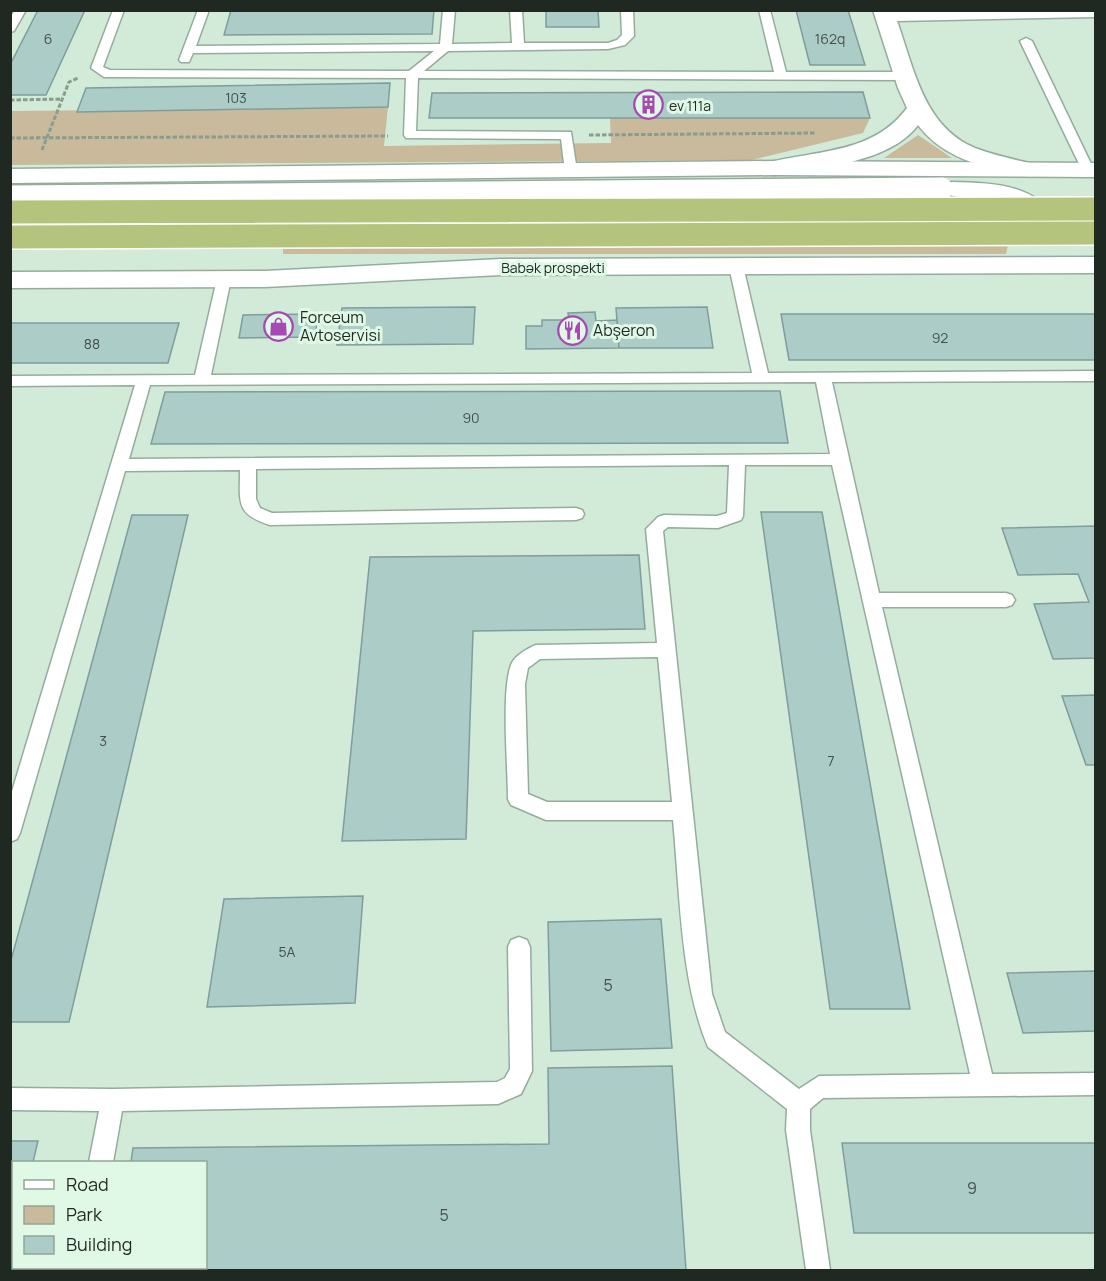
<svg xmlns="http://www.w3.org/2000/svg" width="1106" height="1281" font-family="Manrope,sans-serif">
<rect width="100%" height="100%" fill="#d2ebd9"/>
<path fill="#c8ba9a" d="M388,107L384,146L611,143L610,118H870L863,133L752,160L11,165V111Z
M918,135L952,158H884Z
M1008,245L1006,254H283V247Z"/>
<path fill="#acccc8" stroke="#7f9d9a" stroke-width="1.5" d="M38,10H85L46,95H10V65Z
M231,10H434L432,34L224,35Z
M546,10H598L599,27H546Z
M796,10H848L865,65H810Z
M390,83L388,107L77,112L86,88Z
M863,92L870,118H429L432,93Z
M475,307L473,344L337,345L342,308Z
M707,307L713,348H619L616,308Z
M595,312L596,321L617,320L619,348L526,349V326H542V320H569L568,313Z
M318,314L315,337L239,338L243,315Z
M781,314H1096V360H789Z
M10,323H179L168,363H10Z
M780,391L788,443L151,444L165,392Z
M761,512H822L910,1009H830Z
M132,515H188L69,1022H10V964Z
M1096,526V658L1053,659L1034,604L1089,602L1078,574L1018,575L1002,528Z
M639,555L645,629L473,631L466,839L342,841L370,557Z
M1096,695V765H1086L1062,696Z
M363,896L355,1003L207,1007L224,899Z
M661,919L672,1048L551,1051L548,922Z
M1096,971V1031L1023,1033L1007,973Z
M672,1066L686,1270H111L112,1268H206V1162H131L133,1148L549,1144L548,1068Z
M10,1141H38L33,1162H14V1228H10Z
M842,1143H1096V1233H854Z"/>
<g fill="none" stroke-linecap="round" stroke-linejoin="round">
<defs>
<path id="service" d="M15,10H26L14,31L10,32V18Z
M113,10H124L103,67L110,70L409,71L434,51L193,53L189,62H181L179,60L198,10H209L196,46L440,44L443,10H455L452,44L512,43L510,10H522L524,43H608L617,40L622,35L621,10H633L634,36L625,45L608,49L448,51L424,71L774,72L759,10H770L786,72H905L911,76L905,80L418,78L416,131L571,132L577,171L571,175L565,171L561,139L406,138L404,135L406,78L104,77L91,68Z
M1026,38L1032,41L1094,170L1093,173H1083L1082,170L1020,41Z
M736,262L743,266L768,373L1096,371V381L832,382L879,593H1006L1012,595L1015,600L1012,605L1006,607H882L992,1074L1096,1073V1095L823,1098L810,1109V1130L830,1270H806L786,1130L787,1109L708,1047C680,981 680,891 673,820H546L511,805L508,799C508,767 501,692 511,665C514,656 528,648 536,645L657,643L646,529L658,517L664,515L717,516L727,513L729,465L256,469V499L260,508L272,513L576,508L582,510L584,514L582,518L576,520L270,525C235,514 240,502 240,470L125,471L20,833L17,839L10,842V798L135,385L10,386V376L195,375L217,279L224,275L231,279L211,375L752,373L729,266ZM816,382L830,454L129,459L150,385ZM745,465H832L970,1074L819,1076L799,1089L725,1032L712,994L663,531L668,527L718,528L741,520L743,516ZM658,657L672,802H547L528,794L525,684L528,668L540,659Z
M519,937L527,940L530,947L532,1071L521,1094L498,1104L122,1111L113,1162H89L99,1111L10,1110V1088L113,1089L497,1082L505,1078L510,1069L508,947L511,940Z
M69,1268H93V1270H69Z"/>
<path id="minor" d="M873,10H1096V17L897,21C914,68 923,126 975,148C996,156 1017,160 1038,165L1042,170L1038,175C1027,178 1017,175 1006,172C972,164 940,154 918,125C890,163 818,168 774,175L766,173L762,168L766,163C817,150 873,154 907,108L898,88Z"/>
<path id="secondary" d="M774,161L1096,163V177L774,175L10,183V169Z
M952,182C996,183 1038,184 1061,226L1058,231L1049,233L1040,231C1009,187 987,205 944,194L940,189L944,184Z
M1096,257V273L501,275L265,287L10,288V272L265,271L501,259Z"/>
</defs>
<use href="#service" stroke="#95ac9c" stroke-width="3"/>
<use href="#minor" stroke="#95ac9c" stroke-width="3"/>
<use href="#secondary" stroke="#95ac9c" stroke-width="3"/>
<path stroke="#8a9c8f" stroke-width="3" stroke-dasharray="4.5 2" stroke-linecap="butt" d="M10,100L63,99
M589,135L816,133
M10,138L388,136
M42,150L69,82L78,78"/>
<use href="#service" fill="#fff" fill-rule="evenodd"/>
<use href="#minor" fill="#fff" fill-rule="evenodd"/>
<use href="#secondary" fill="#fff" fill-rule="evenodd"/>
<defs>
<path id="secondary-bridge" d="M10,197L941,189"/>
<path id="primary-bridge" d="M10,212L1096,209
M10,237L1096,233"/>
</defs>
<use href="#secondary-bridge" stroke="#95ac9c" stroke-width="26" stroke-linecap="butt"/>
<use href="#primary-bridge" stroke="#fff" stroke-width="26" stroke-linecap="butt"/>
<use href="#secondary-bridge" stroke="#fff" stroke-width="23"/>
<use href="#primary-bridge" stroke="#b5c47c" stroke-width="23"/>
</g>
<defs>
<symbol id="building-ring" viewBox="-11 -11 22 22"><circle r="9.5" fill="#e0f8e6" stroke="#a649b2" stroke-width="1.5"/><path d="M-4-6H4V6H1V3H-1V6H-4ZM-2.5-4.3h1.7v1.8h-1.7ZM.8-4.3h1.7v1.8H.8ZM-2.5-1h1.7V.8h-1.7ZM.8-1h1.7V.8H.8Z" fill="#a649b2"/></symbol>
<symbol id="shop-ring" viewBox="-11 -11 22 22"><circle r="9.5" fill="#e0f8e6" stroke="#a649b2" stroke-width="1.5"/><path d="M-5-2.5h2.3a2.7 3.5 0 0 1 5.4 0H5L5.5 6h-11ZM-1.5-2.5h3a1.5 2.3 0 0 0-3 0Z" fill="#a649b2"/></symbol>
<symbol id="restaurant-ring" viewBox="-11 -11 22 22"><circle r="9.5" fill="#e0f8e6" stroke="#a649b2" stroke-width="1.5"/><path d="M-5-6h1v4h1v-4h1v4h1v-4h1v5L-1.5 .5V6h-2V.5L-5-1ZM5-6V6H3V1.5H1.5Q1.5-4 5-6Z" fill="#a649b2"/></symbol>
</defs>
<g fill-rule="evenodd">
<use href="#building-ring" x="632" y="88" width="33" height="33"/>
<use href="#shop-ring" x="262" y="310" width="33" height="33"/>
<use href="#restaurant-ring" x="556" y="314" width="33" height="33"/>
</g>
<g text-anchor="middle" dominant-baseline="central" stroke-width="6" stroke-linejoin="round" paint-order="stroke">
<g font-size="14" fill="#42514b">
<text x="48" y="38">6</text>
<text x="830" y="38">162q</text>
<text x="236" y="97">103</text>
<text x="940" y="337">92</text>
<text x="92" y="343">88</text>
<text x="471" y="417">90</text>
<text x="103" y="740">3</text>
<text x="831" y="760">7</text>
<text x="287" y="951">5A</text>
</g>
<g font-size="14" fill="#1f2821" stroke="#e0f8e6" text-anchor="start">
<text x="669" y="105">ev 111a</text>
</g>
<g font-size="14" fill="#1f2821" stroke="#e0f8e6">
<text x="553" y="267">Babək prospekti</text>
</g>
<g font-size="16" fill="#1f2821" stroke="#e0f8e6" text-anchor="start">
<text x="300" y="317">Forceum<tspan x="300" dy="18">Avtoservisi</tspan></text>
<text x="593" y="330">Abşeron</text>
</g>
<g font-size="16" fill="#42514b">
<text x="608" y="985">5</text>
<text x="972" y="1188">9</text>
<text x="444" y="1215">5</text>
</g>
</g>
<rect width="1106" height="1281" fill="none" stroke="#1f2821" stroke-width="24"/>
<rect x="12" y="1161" width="195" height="108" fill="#e0f8e6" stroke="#93a597" stroke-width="1.5"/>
<rect x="24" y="1180" width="30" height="9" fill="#ffffff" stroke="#93a597" stroke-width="1.5"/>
<text x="66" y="1191" font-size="18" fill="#1f2821">Road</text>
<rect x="24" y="1206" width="30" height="18" fill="#c8ba9a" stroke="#93a597" stroke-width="1.5"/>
<text x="66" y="1221" font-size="18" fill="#1f2821">Park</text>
<rect x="24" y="1236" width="30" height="18" fill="#acccc8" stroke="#93a597" stroke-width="1.5"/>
<text x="66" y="1251" font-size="18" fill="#1f2821">Building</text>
</svg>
